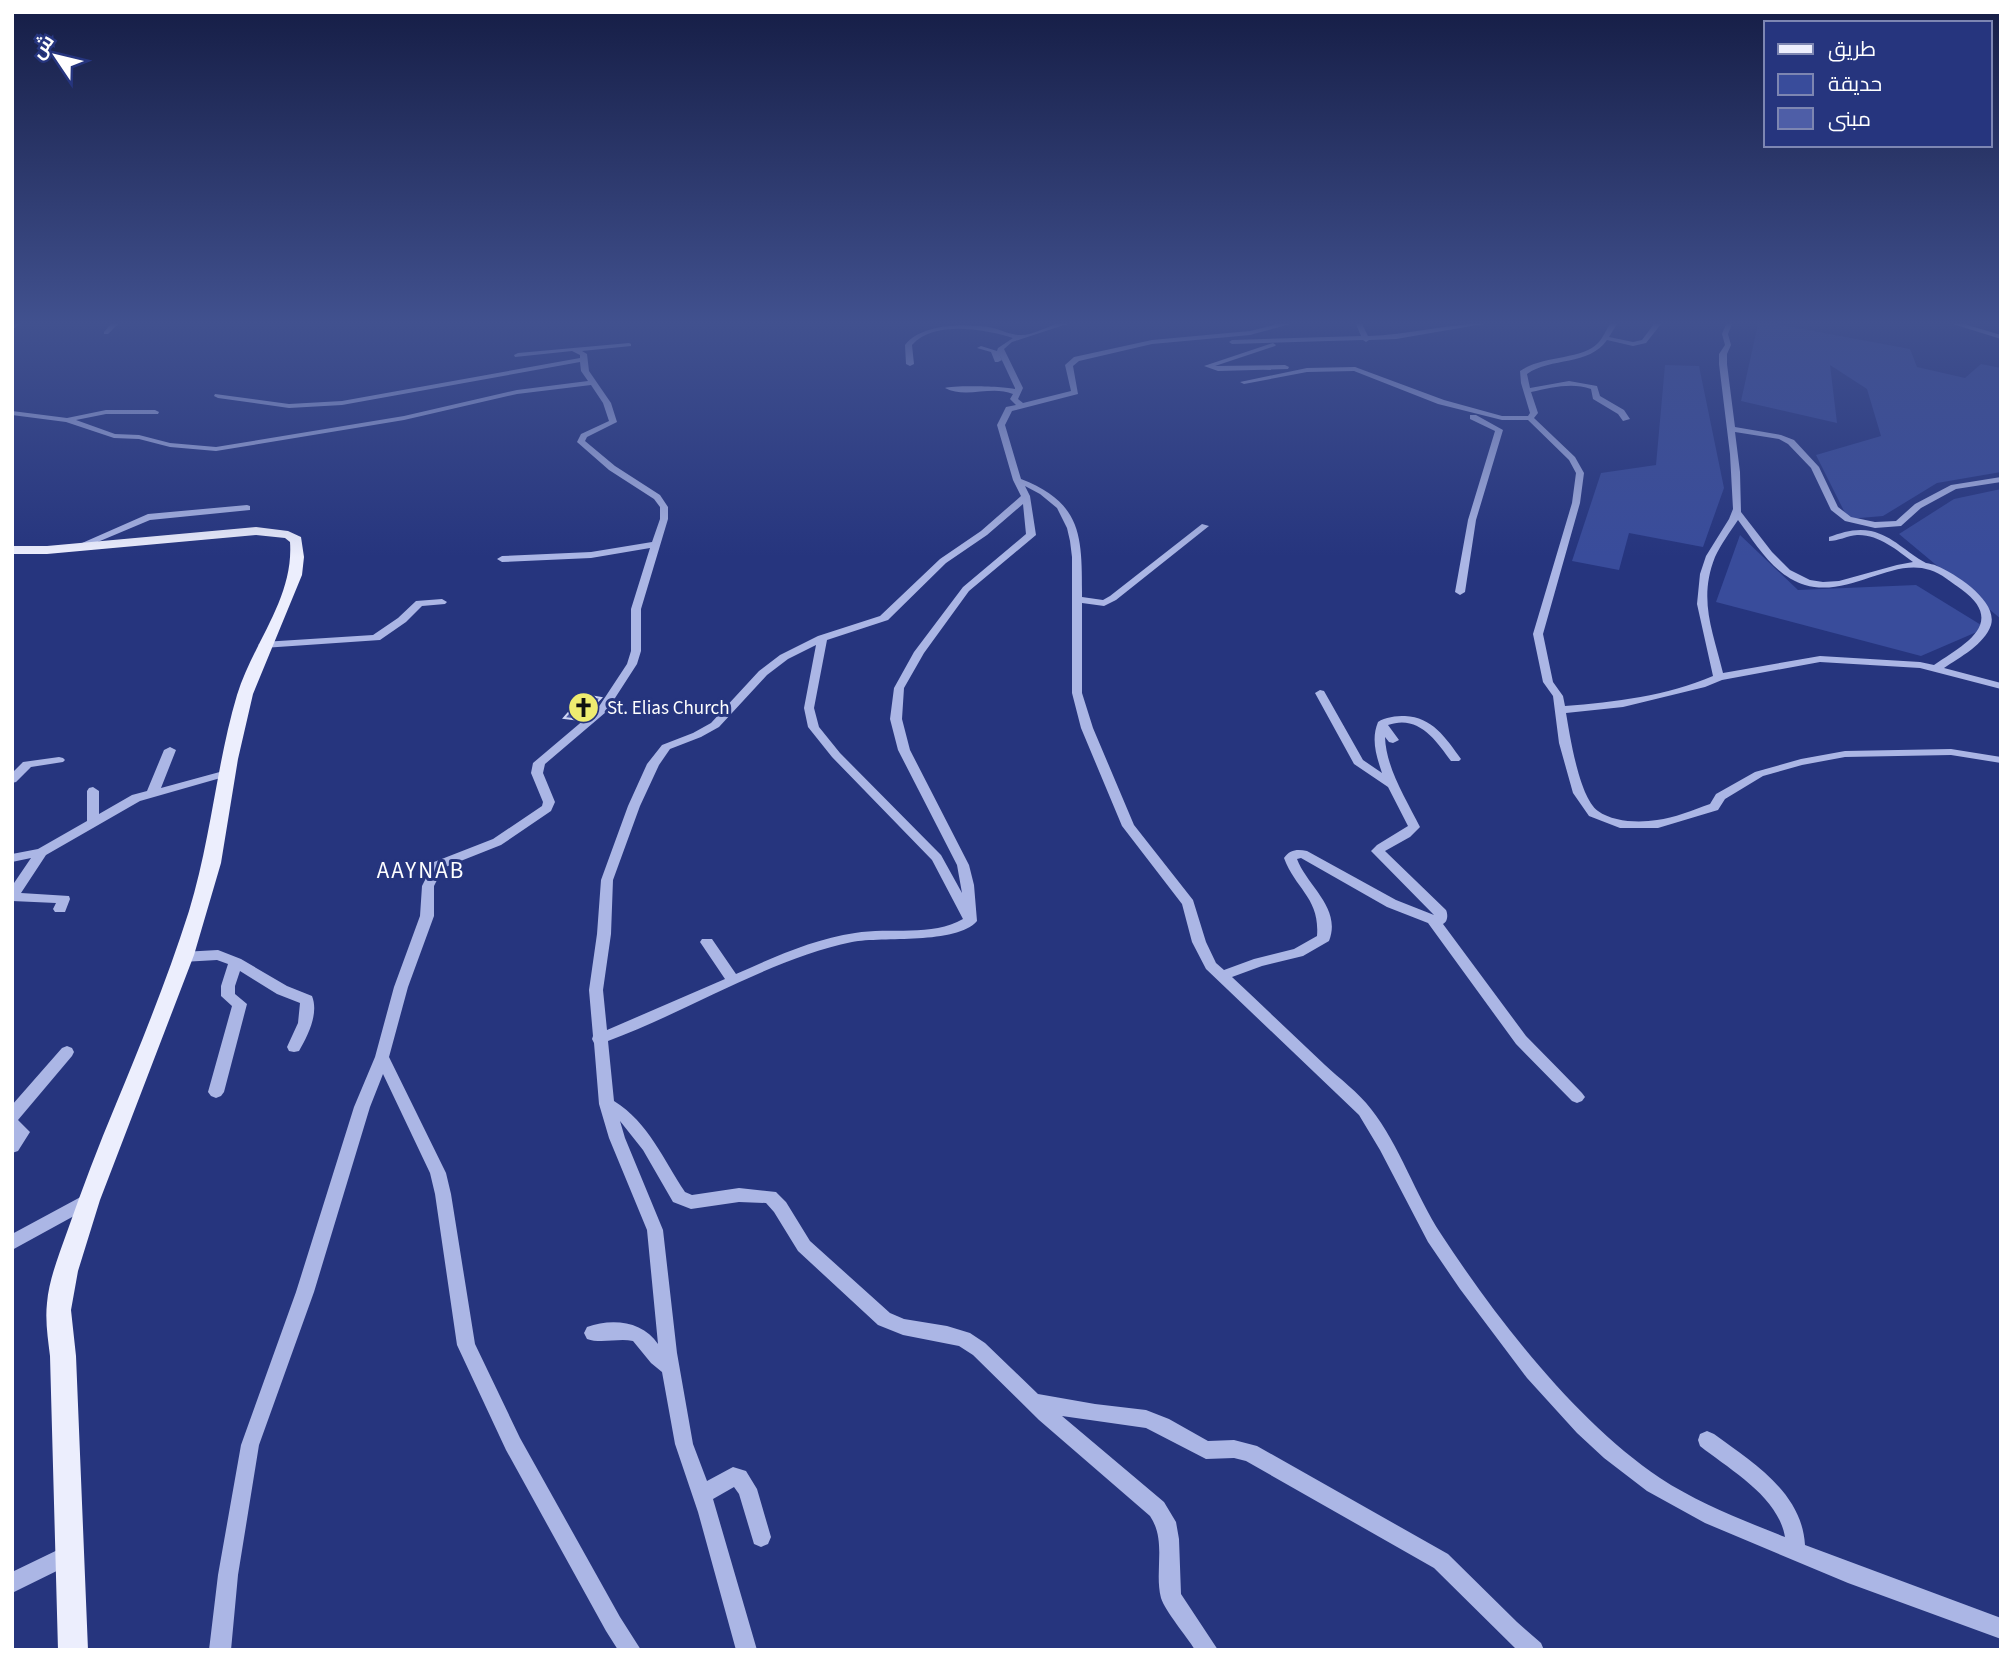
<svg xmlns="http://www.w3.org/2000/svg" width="2013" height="1662" font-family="'Source Sans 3',Cairo,sans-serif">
<rect width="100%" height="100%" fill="#26357e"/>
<path fill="#394c9b" d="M1758,324H1775L1910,349L1917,367L1965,378L1981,364L2001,368V472L1937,483L1883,516L1848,519L1816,455L1881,436L1867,389L1830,365L1837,423L1741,401Z
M1665,365L1699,366L1724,488L1703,547L1629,533L1619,570L1572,561L1601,473L1656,465Z
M2001,489V619L1899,534L1954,499Z
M1740,535L1798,590L1916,585L1986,628L1921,656L1716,602Z"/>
<path fill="#4e5ea7" stroke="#ced5f4" stroke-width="2" d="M584,695L601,698L580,720L564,718Z"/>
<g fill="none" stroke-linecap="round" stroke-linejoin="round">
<path fill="#abb6e5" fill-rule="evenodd" d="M12,324H19L12,330Z
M111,324H118L108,334H104V332Z
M1057,324H1067L1012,342L1004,349L1023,388L1018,399L1023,403L1071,391L1065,365L1074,357L1152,340L1250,331L1278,324H1290L1250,335L1152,344L1079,361L1073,366L1078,394L1012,411L1005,425L1021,479C1083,503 1082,537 1082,597L1103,600L1110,596L1202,524L1209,526L1116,600L1104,606L1082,603V693L1093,728L1134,825L1193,900L1206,942L1216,963L1224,970L1254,959L1294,949L1317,936C1320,898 1296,890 1284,858C1290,849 1298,849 1307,851L1396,900L1434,915L1371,851L1377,845L1408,826L1388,787L1354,764L1315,693L1320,690L1324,691L1363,760L1382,773C1376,755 1371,739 1378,722C1385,717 1396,716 1405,716C1432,717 1446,738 1461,759L1459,761H1451C1436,740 1418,714 1388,725L1399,740L1393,743L1389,742L1385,737C1386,768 1406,799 1420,827L1410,837L1385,851L1446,910C1448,914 1448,922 1443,924L1526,1036L1582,1093L1585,1097L1582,1101L1577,1103L1572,1101L1516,1044L1428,923L1387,907L1301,858L1297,859C1307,886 1342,908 1329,941L1303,956L1262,966L1232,977C1263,1006 1294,1036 1325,1065C1340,1079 1358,1092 1371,1109C1400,1146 1415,1194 1441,1234C1496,1318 1576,1422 1660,1478C1698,1503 1742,1520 1785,1537C1778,1496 1730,1470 1700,1446L1698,1440L1700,1434L1707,1431L1714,1434C1752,1462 1802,1492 1805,1545L2001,1618V1639L1848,1583L1705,1523L1647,1491L1604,1458L1577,1433L1527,1378L1460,1289L1428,1242L1380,1150L1359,1115L1206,969L1192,942L1182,904L1122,826L1081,728L1072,693V557L1070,541L1067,528L1057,508L1040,494L1025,486L1030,496L1036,535L969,591L924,653L904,688L902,719L910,750L969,865L974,885L977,921C956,945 883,936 852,942C770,959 687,1012 608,1041L614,1101C649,1123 663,1159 685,1192L692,1195L739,1188L776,1192L786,1202L810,1241L890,1313L904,1319L947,1326L970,1333L985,1343L1038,1394L1095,1404L1146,1410L1169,1419L1208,1441L1234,1440L1257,1446L1448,1554L1517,1622L1541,1643L1544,1650H1517L1434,1568L1246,1461L1234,1458L1206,1459L1146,1428L1062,1416L1164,1502L1176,1522L1179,1539L1181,1594L1218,1650H1195C1187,1637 1165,1611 1161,1598C1154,1571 1167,1541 1150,1516L1039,1420L973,1355L959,1346L903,1335L878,1325L798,1251L774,1212L766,1203L739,1202L691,1209L673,1202L643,1150L620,1121L625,1138L663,1230L677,1353L693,1444L707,1481L733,1467L746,1471L757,1489L771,1537L768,1544L761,1547L754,1544L739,1494L734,1487L713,1499L757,1650H736L698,1512L675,1444L662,1372L651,1363L633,1341C618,1338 601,1344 587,1339L584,1333L587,1327C612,1318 643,1321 658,1344L647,1230L609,1138L599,1104L594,1043L592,1039L593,1036L589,990L597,934L601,880L628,806L647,764L662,745L693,733L711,723L759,671L780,655L818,636L880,616L940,559L981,531L1021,496L1013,480L997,425L1006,407L1016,405L1010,399L1013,394C991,385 966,399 945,388C952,385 1005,386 1015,389V388L999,354L1002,360L998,362H995L991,352L977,348L981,346L997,351L998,348L1013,338C985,329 934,320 912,345L914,364L910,366L906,364L905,345C922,323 968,323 993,328C1001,330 1011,335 1020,335C1031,336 1046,327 1057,324ZM1023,504L1026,534L963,587L914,652L894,688L890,719L898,750L957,865L962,893L941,855L840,753L819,727L814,708L827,640L888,620L946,563L987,535ZM816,645L804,708L808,727L832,757L932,860L963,919C932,937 890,927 855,933C814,939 774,957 736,974L712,939H702L700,942L725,979L607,1030L603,990L611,934L613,880L640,806L659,765L670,749L701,737L719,727L767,675L788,659Z
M1356,324H1362L1368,336C1407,335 1445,324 1483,324L1396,339L1369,340L1366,342L1363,340L1232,344L1229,342L1232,340L1361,336Z
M1610,324H1617L1609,337L1633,342L1642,340L1654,324H1661L1646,343L1633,346L1607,340C1589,366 1551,357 1527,374L1530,388L1569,381L1597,386L1600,396L1624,410L1630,419L1623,421L1618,414L1593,399L1591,389C1571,382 1551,388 1531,392L1538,413L1534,418L1575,457L1584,473L1580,503L1543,634L1553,682L1563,696L1565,706C1615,702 1667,696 1713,676L1697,604L1700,574L1706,556L1729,519L1733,509L1730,454L1719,364V354L1725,345L1722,334L1726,324H1732L1728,334L1731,345L1727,354V364L1735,427L1781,435L1794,440L1819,467L1838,507L1851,517L1875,522L1896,521L1915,504L1951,485L2001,477V482L1956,489L1921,508L1901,526L1875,528L1845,521L1831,510L1811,468L1788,444L1779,439L1735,432L1740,472L1741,512L1772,552L1790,570L1810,580L1823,582L1839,581L1897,565L1913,562C1897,550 1878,534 1857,535C1847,536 1838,541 1829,541V537C1843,532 1856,528 1871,531C1893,536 1907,553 1926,563C1930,564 1933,564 1937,566C1956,574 1998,601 1991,625C1984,645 1960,657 1944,668L2001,683V689L1920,668L1820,662L1722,680L1705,687L1623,707L1566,713C1570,736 1579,797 1598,811C1613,822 1639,823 1657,820C1674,818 1693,810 1710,804L1716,794L1755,772L1801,759L1845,751L1951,749L2001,757V763L1951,755L1845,757L1802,765L1763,776L1725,799L1718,810L1658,828H1620L1589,816L1573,793L1559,743L1553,696L1543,682L1533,634L1572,503L1576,473L1569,460L1528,420H1502L1438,404L1354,371L1307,372L1244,384L1240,382L1307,368L1355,367L1444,400L1502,416H1528L1530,413L1521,383L1520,371C1543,355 1582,360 1598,343C1603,338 1606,330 1610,324ZM1738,520C1756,544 1774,576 1805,585C1849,598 1892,557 1930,570C1941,573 1952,583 1961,589C2008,623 1963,645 1934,665L1920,662L1820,656L1723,673C1713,631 1698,600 1715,557C1721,544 1730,532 1738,520Z
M1953,324H1964L2001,335V339Z
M629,343L631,344V346L582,351L587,354L589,371L611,403L617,422L587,437L585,441L615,466L660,495L668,507V519L641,609V651L637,664L606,712L545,764L543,773L555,802L551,811L501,845L443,868L434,886V916L408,987L389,1057L446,1173L451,1194L475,1344L520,1438L620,1617L641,1650H618L606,1631L506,1450L457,1345L435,1194L430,1173L383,1074L370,1107L314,1292L259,1445L238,1575L231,1650H209L218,1575L241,1445L296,1292L354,1107L375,1057L394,987L420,916L422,886L434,862L493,839L542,806L543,802L531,773L533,763L598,708L627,664L631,651V609L650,548L591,558L502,562L497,559L502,556L591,552L652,542L660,519V507L654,499L609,470L577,442L581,434L609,421L603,403L591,385L517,394L404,420L216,451L170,447L139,439L114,438L66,422L12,415V411L67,418L106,410H155L159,412L158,414H106L76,420L115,434L139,435L170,443L216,447L404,416L517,390L588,381L581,371L580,362L342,405L289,408L218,398L214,396L215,394L289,404L342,401L580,358V355L572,351L515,357L514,355L518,353Z
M1273,343L1276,345L1275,346L1215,366L1285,365L1289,367L1288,369L1218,371L1204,366Z
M1470,415H1476L1503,430L1476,520L1465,592L1460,595L1455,592L1468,520L1495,431L1470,419Z
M247,505L250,506V510L150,520L81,549H75L73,547L148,514Z
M442,599L447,602L445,604L422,606L406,622L380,640L263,648L258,645L263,642L373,635L398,618L416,601Z
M170,747L176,750L161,788L227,770L233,773L231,775L140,801L46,855L21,893L69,896L70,899L65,912H55L53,909L56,903L12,901V886L31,858L12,862V854L38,849L87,821V791L89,788L93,787L99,791V814L132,795L147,791L164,750Z
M59,757L63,758L65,760L63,762L31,767L16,782L12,783V773L23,762Z
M218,950L241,959L287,986L312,996C319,1014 308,1035 299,1051L294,1052L289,1051L287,1047L298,1023L300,1003L277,994L240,971L235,986V994L247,1004L224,1092L221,1096L216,1098L211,1096L208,1092L232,1006L221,996V986L228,964L217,960L182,962L177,960L175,957L177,954L182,952Z
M67,1046L72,1048L74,1052L72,1056L18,1120L30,1132L18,1151L12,1153V1105L62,1048Z
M88,1193L94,1195L96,1200L94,1205L12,1250V1234Z
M70,1544L77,1547L80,1554L77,1561L12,1593V1572Z"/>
<path fill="#eceefd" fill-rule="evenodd" d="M256,527L288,531L301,537L304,557L302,575L253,694L238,759L221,863L194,955L100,1200L78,1271L71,1310L76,1356L88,1650H58L50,1356C48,1339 45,1321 47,1303C49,1279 59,1255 67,1232C82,1189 98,1147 116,1104C142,1041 168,977 189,911C211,840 216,766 237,695C253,643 294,598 290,542L285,538L256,535L47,554H12V546H47Z"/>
</g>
<linearGradient id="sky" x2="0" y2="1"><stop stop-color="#151d45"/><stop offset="0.58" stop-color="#41518f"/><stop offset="1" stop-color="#41518f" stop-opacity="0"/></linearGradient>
<rect width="2013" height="557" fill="url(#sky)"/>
<defs>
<symbol id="church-disc" viewBox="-11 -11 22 22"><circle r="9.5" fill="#eeec70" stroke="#26357e"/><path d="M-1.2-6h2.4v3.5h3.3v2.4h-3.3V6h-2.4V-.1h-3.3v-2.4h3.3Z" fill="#111"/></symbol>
</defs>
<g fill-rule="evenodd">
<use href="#church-disc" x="566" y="690" width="35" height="35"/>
</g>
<g text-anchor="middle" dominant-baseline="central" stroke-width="6" stroke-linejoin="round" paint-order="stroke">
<g font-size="19" fill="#fff" stroke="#26357e" text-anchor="start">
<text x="607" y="708">St. Elias Church</text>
</g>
<g font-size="23" letter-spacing="2" fill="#fff" stroke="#26357e">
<text x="421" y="870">AAYNAB</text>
</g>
</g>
<rect width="2013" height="1662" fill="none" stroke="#ffffff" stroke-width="28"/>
<rect x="1764" y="21" width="228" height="126" fill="#26357e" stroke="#7d86b2" stroke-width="2"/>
<rect x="1778" y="44" width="35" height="10" fill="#eceefd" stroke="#7d86b2" stroke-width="2"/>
<text x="1828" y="56" font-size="21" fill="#ffffff">طريق</text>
<rect x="1778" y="74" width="35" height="21" fill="#394c9b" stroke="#7d86b2" stroke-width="2"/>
<text x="1828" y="91" font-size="21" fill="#ffffff">حديقة</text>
<rect x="1778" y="108" width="35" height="21" fill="#4e5ea7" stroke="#7d86b2" stroke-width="2"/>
<text x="1828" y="126" font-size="21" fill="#ffffff">مبنى</text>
<g transform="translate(56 56) rotate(305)" stroke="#26357e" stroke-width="5" paint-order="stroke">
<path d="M0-5L12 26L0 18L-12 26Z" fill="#ffffff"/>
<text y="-10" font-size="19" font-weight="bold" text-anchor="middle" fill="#ffffff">ش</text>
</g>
</svg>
